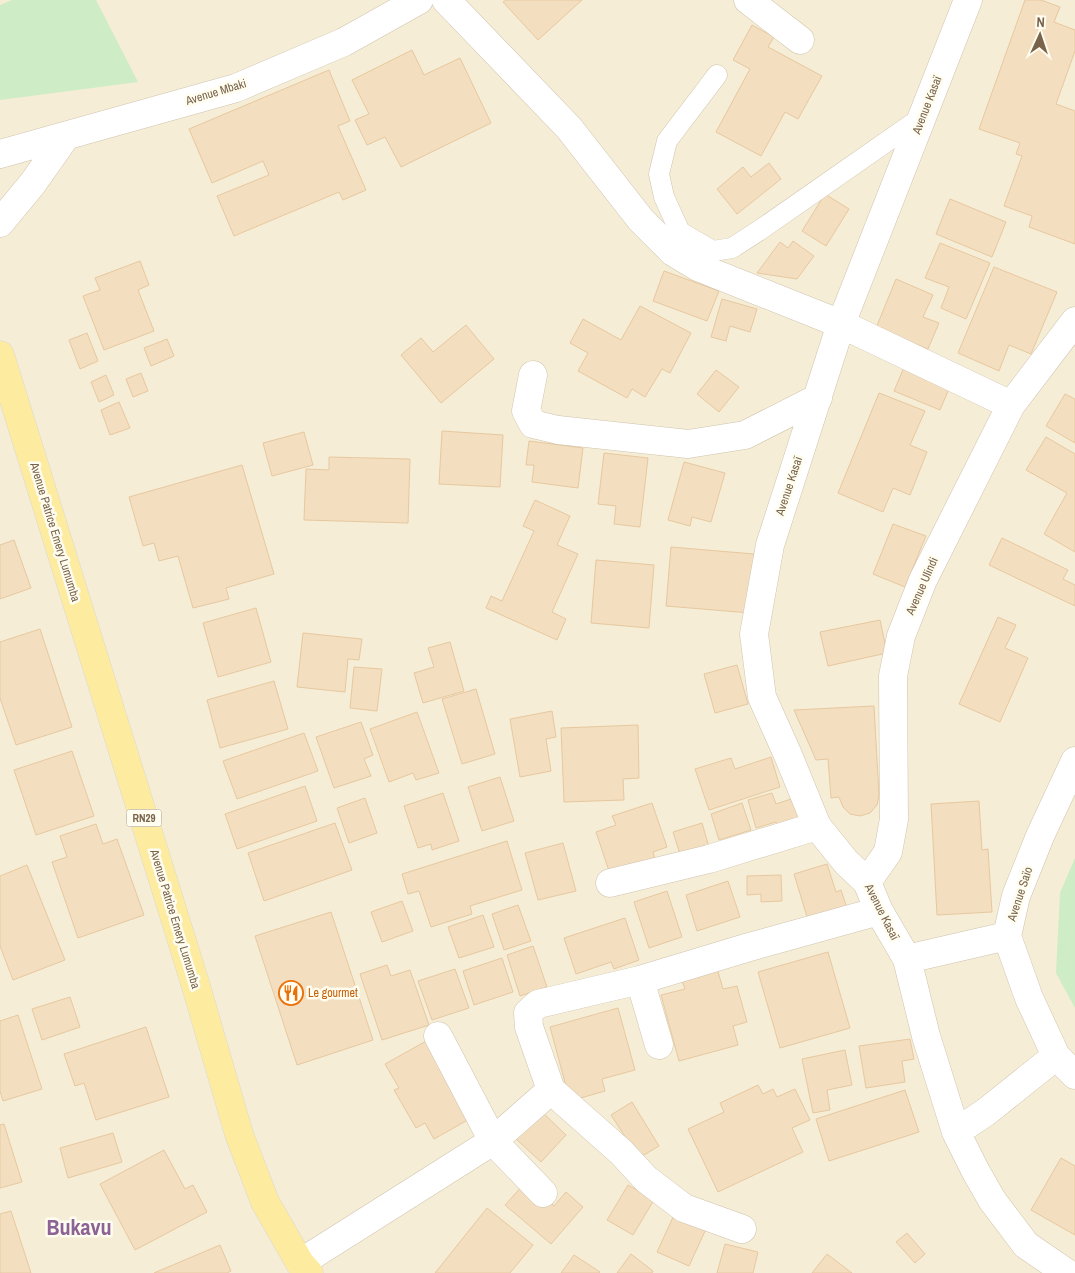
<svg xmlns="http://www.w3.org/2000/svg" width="1075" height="1273" font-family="'Archivo Narrow',sans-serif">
<rect width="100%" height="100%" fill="#fdf9e8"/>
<path fill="#f5edd6" d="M0,0H1075V1273H0Z"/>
<path fill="#ceecc6" d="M12,0H96L138,82L0,100V5Z
M1075,858V1008L1056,973L1060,893Z"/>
<path fill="#f3debf" stroke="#e7c89f" d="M506,0H582L538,40L503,2Z
M1025,0H1041L1060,7L1054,22L1075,30V51L1056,104L1075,111V244L1029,227L1032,216L1004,206L1022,156L1016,154L1020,143L979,129Z
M752,25L774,37L768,47L822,76L798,119L785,112L761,156L716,132L750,69L733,60Z
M412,50L424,75L460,58L491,123L401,167L385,137L367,145L355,120L369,114L352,80Z
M329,70L350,121L338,126L366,190L343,200L339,192L234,236L217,196L269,175L263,161L212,183L189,129Z
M769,163L781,179L737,214L717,189L743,167L751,177Z
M825,194L849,209L826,246L802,231Z
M950,199L1006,222L992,257L936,234Z
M793,241L814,256L797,279L757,273L780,242L788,248Z
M940,243L990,263L966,319L941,308L949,287L925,278Z
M140,261L149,285L138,290L154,331L104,350L83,296L100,290L95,278Z
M994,267L1057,292L1031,354L1009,345L999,371L958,353Z
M664,271L719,291L707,321L653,301Z
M896,279L933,295L923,317L939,323L928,349L876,328Z
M722,299L757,309L750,332L730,326L726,341L711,337Z
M640,306L691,333L670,373L662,369L645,397L632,389L627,398L578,371L588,353L570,343L583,319L621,340Z
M466,325L494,359L441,403L401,355L421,338L433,352Z
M87,333L98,361L80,369L69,340Z
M167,339L174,356L151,366L144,348Z
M905,365L951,384L940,410L894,391Z
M716,370L739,387L719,412L697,394Z
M141,373L148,391L133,397L126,379Z
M106,375L114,395L99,402L91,382Z
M879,393L925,411L910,445L927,452L910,495L893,488L883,512L838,493Z
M1065,394L1075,399V443L1046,426Z
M119,402L130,428L110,435L101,410Z
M442,431L503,435L500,487L439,484Z
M304,432L313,465L272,476L263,443Z
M1046,437L1075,454V552L1044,534L1067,493L1026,470Z
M529,441L583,448L578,488L532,482L534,465H526Z
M604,453L648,458L640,527L614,524L616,506L598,504Z
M329,457L410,459L408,523L304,520L306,469L329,470Z
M684,462L725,473L711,522L692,517L690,526L668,520Z
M242,465L274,574L226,588L229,599L193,608L178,556L159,561L154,543L143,546L129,497Z
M535,500L570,516L557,545L578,554L552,612L566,619L557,640L486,608L491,596L502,601L534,531L523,526Z
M893,524L926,536L905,587L873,574Z
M1002,538L1068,570L1063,579L1075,585V606L989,565Z
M14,540L31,588L0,599V545Z
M671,547L754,554L750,613L666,606Z
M596,560L654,565L649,628L591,623Z
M256,608L271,662L218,677L203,623Z
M998,617L1016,625L1005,648L1028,658L1000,722L959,704Z
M880,620L887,653L828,666L820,632Z
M40,629L72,727L16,745L0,698V642Z
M303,633L362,639L359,660L348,659L345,692L297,687Z
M450,642L464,691L423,703L414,673L434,667L428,648Z
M737,665L748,704L715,713L704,674Z
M354,667L382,669L377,711L350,708Z
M274,681L288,729L220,748L207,700Z
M476,689L495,754L462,764L442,699Z
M874,706L879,795L877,805L870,813L860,816L850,814L843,807L839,797L831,798L828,759L816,760L794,710Z
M552,711L556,737L546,739L551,771L520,777L510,719Z
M417,712L439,773L416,780L413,773L389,782L370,729Z
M361,722L373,755L364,759L371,776L334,788L316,737Z
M638,725L639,778L623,779L624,800L564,802L561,728Z
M304,733L318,771L237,799L223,761Z
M72,751L94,816L36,835L14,770Z
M771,757L780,787L709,810L695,769L731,758L735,769Z
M500,777L514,821L482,831L468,787Z
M305,786L317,821L237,849L225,814Z
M443,793L459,841L432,850L431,844L418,848L404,806Z
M772,793L776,804L797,797L805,822L779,831L776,822L756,828L748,800Z
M365,798L377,833L349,843L337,808Z
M979,801L982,850L988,849L992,912L937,915L931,804Z
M652,803L667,847L653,852L655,859L610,874L596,832L616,825L612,816Z
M742,803L751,830L719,840L711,814Z
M335,823L352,870L264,901L248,853Z
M702,823L709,847L681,857L673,832Z
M96,824L103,844L117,839L144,915L78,938L52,862L67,857L60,836Z
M507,841L522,890L470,906L472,914L431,927L419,891L408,894L402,874Z
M563,843L576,891L538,900L525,853Z
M827,864L836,892L841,890L847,908L808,920L794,874Z
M27,865L65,960L13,980L0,946V876Z
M781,875L782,901L761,902V894L747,895V876Z
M728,881L740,917L697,931L686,895Z
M667,891L682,937L649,948L634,902Z
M402,901L413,931L382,942L371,912Z
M518,905L531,941L504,950L492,914Z
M331,912L373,1040L297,1065L255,936Z
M483,915L494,947L459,958L448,927Z
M625,918L639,960L614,969L611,962L576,974L564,938Z
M533,946L547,987L520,996L507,955Z
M828,952L850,1028L780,1048L758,972Z
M502,958L513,992L474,1005L463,971Z
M387,965L391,976L410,970L429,1025L382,1040L360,974Z
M717,968L723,989L737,986L747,1022L733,1026L738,1045L679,1061L661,995L685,989L681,978Z
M455,969L469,1008L432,1020L418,981Z
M70,997L80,1027L42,1040L32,1009Z
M618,1008L635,1070L602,1079L605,1091L570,1101L550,1027Z
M18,1015L42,1089L3,1101L0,1091V1021Z
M146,1027L169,1097L96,1120L84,1083L75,1086L64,1054Z
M910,1039L914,1059L902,1061L905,1082L866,1088L859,1046Z
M428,1040L473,1117L434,1139L425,1123L416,1128L394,1090L399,1088L385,1064Z
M845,1050L852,1085L827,1090L830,1110L813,1113L802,1059Z
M758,1085L763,1094L773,1089L777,1097L795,1089L810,1120L792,1128L803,1152L718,1192L688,1129L724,1112L720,1103Z
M905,1090L919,1132L829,1161L816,1119Z
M632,1102L659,1146L639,1158L611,1115Z
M541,1111L566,1135L541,1162L516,1139Z
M4,1124L22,1182L0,1188V1125Z
M113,1133L122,1162L68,1178L60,1148Z
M164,1150L185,1189L193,1185L207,1212L135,1250L100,1184Z
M1061,1158L1075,1166V1235L1031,1210Z
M526,1182L554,1206L566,1192L583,1207L551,1244L505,1205Z
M628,1185L654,1200L633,1235L607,1220Z
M487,1208L533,1245L510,1273H435Z
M11,1211L31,1273H0V1214Z
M674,1215L706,1229L689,1266L657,1252Z
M907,1233L925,1254L915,1263L896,1242Z
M725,1244L758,1252L753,1273H717Z
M220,1245L231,1271L227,1273H154Z
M631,1254L653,1271L652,1273H617Z
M827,1254L852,1273H812Z
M574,1255L600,1272L599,1273H561Z"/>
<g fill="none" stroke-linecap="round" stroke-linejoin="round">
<defs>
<path id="lane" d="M717,75L667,141L659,174L664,197L680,232L713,251L732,248L760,230L922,117"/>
<path id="street" d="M446,0L569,128L641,220L673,252L698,267L841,324L1011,405
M748,0L800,40
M968,0L841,324L770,545L754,634L762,697L788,755L817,826L846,862L867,882L879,911L907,959L926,1036L956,1132L975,1170L992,1200L1026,1245L1067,1273
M0,154L236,88L344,42L419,0
M0,223L33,183L66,136
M533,375L526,411L533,424L558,430L688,444L745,435L818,398
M867,882L888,852L894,819L893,676L901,636L923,580L1011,405L1075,321
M610,883L709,859L817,826
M907,959L1007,936
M640,980L538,1004L528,1013L529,1027L551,1090L621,1152L646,1179L684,1208L742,1229
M438,1036L493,1141L543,1193
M659,1045L640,980L746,948L879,911
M1056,1056L1029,998L1007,936L1016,896L1040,836L1075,761
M956,1132L986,1112L1056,1056L1075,1075
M300,1263L493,1141L551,1090"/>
<path id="primary" d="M0,355L195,983L239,1134L265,1202L300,1263L309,1273"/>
</defs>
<use href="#lane" stroke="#d0c3ad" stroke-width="21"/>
<use href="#street" stroke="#d0c3ad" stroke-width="29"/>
<use href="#primary" stroke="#dcd7d0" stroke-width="29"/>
<use href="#lane" stroke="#fff" stroke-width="20"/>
<use href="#street" stroke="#fff" stroke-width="28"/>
<use href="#primary" stroke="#fdeca0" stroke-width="28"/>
</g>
<defs>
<symbol id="restaurant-ring" viewBox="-11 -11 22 22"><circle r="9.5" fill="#fffcf0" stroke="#e8710a" stroke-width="1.5"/><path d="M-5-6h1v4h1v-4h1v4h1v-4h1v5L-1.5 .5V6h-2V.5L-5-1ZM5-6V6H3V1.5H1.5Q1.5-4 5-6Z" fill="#e8710a"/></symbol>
</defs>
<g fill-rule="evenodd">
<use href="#restaurant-ring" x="277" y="979" width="28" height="28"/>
</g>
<g text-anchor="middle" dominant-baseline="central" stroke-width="5" stroke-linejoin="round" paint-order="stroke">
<rect fill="#fffcf0" stroke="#a1927c" stroke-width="1" x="126.5" y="809.5" width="35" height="17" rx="4"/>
<g font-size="11" font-weight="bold" fill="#79644b">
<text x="144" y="818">RN29</text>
</g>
<g font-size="12" fill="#79644b" stroke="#fffcf0">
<text transform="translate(216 92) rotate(-17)">Avenue Mbaki</text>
<text transform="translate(927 105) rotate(-69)">Avenue Kasaï</text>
<text transform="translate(789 486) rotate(-72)">Avenue Kasaï</text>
<text transform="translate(55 532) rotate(73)">Avenue Patrice Emery Lumumba</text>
<text transform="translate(922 586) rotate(-66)">Avenue Ulindi</text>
<text transform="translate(1020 894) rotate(-72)">Avenue Saïo</text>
<text transform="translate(882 912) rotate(63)">Avenue Kasaï</text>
<text transform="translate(175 919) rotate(73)">Avenue Patrice Emery Lumumba</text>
</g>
<g font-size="12" fill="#c56008" stroke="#fffcf0" text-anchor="start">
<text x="308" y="993">Le gourmet</text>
</g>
<g font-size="22" font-weight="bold" fill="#8d6395" stroke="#fffcf0">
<text x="79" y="1227">Bukavu</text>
</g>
</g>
<g transform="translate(1040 35) rotate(3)" stroke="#fffcf0" stroke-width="4" paint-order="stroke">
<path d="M0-4L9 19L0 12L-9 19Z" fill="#79644b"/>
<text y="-8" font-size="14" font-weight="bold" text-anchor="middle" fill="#79644b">N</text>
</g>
</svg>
